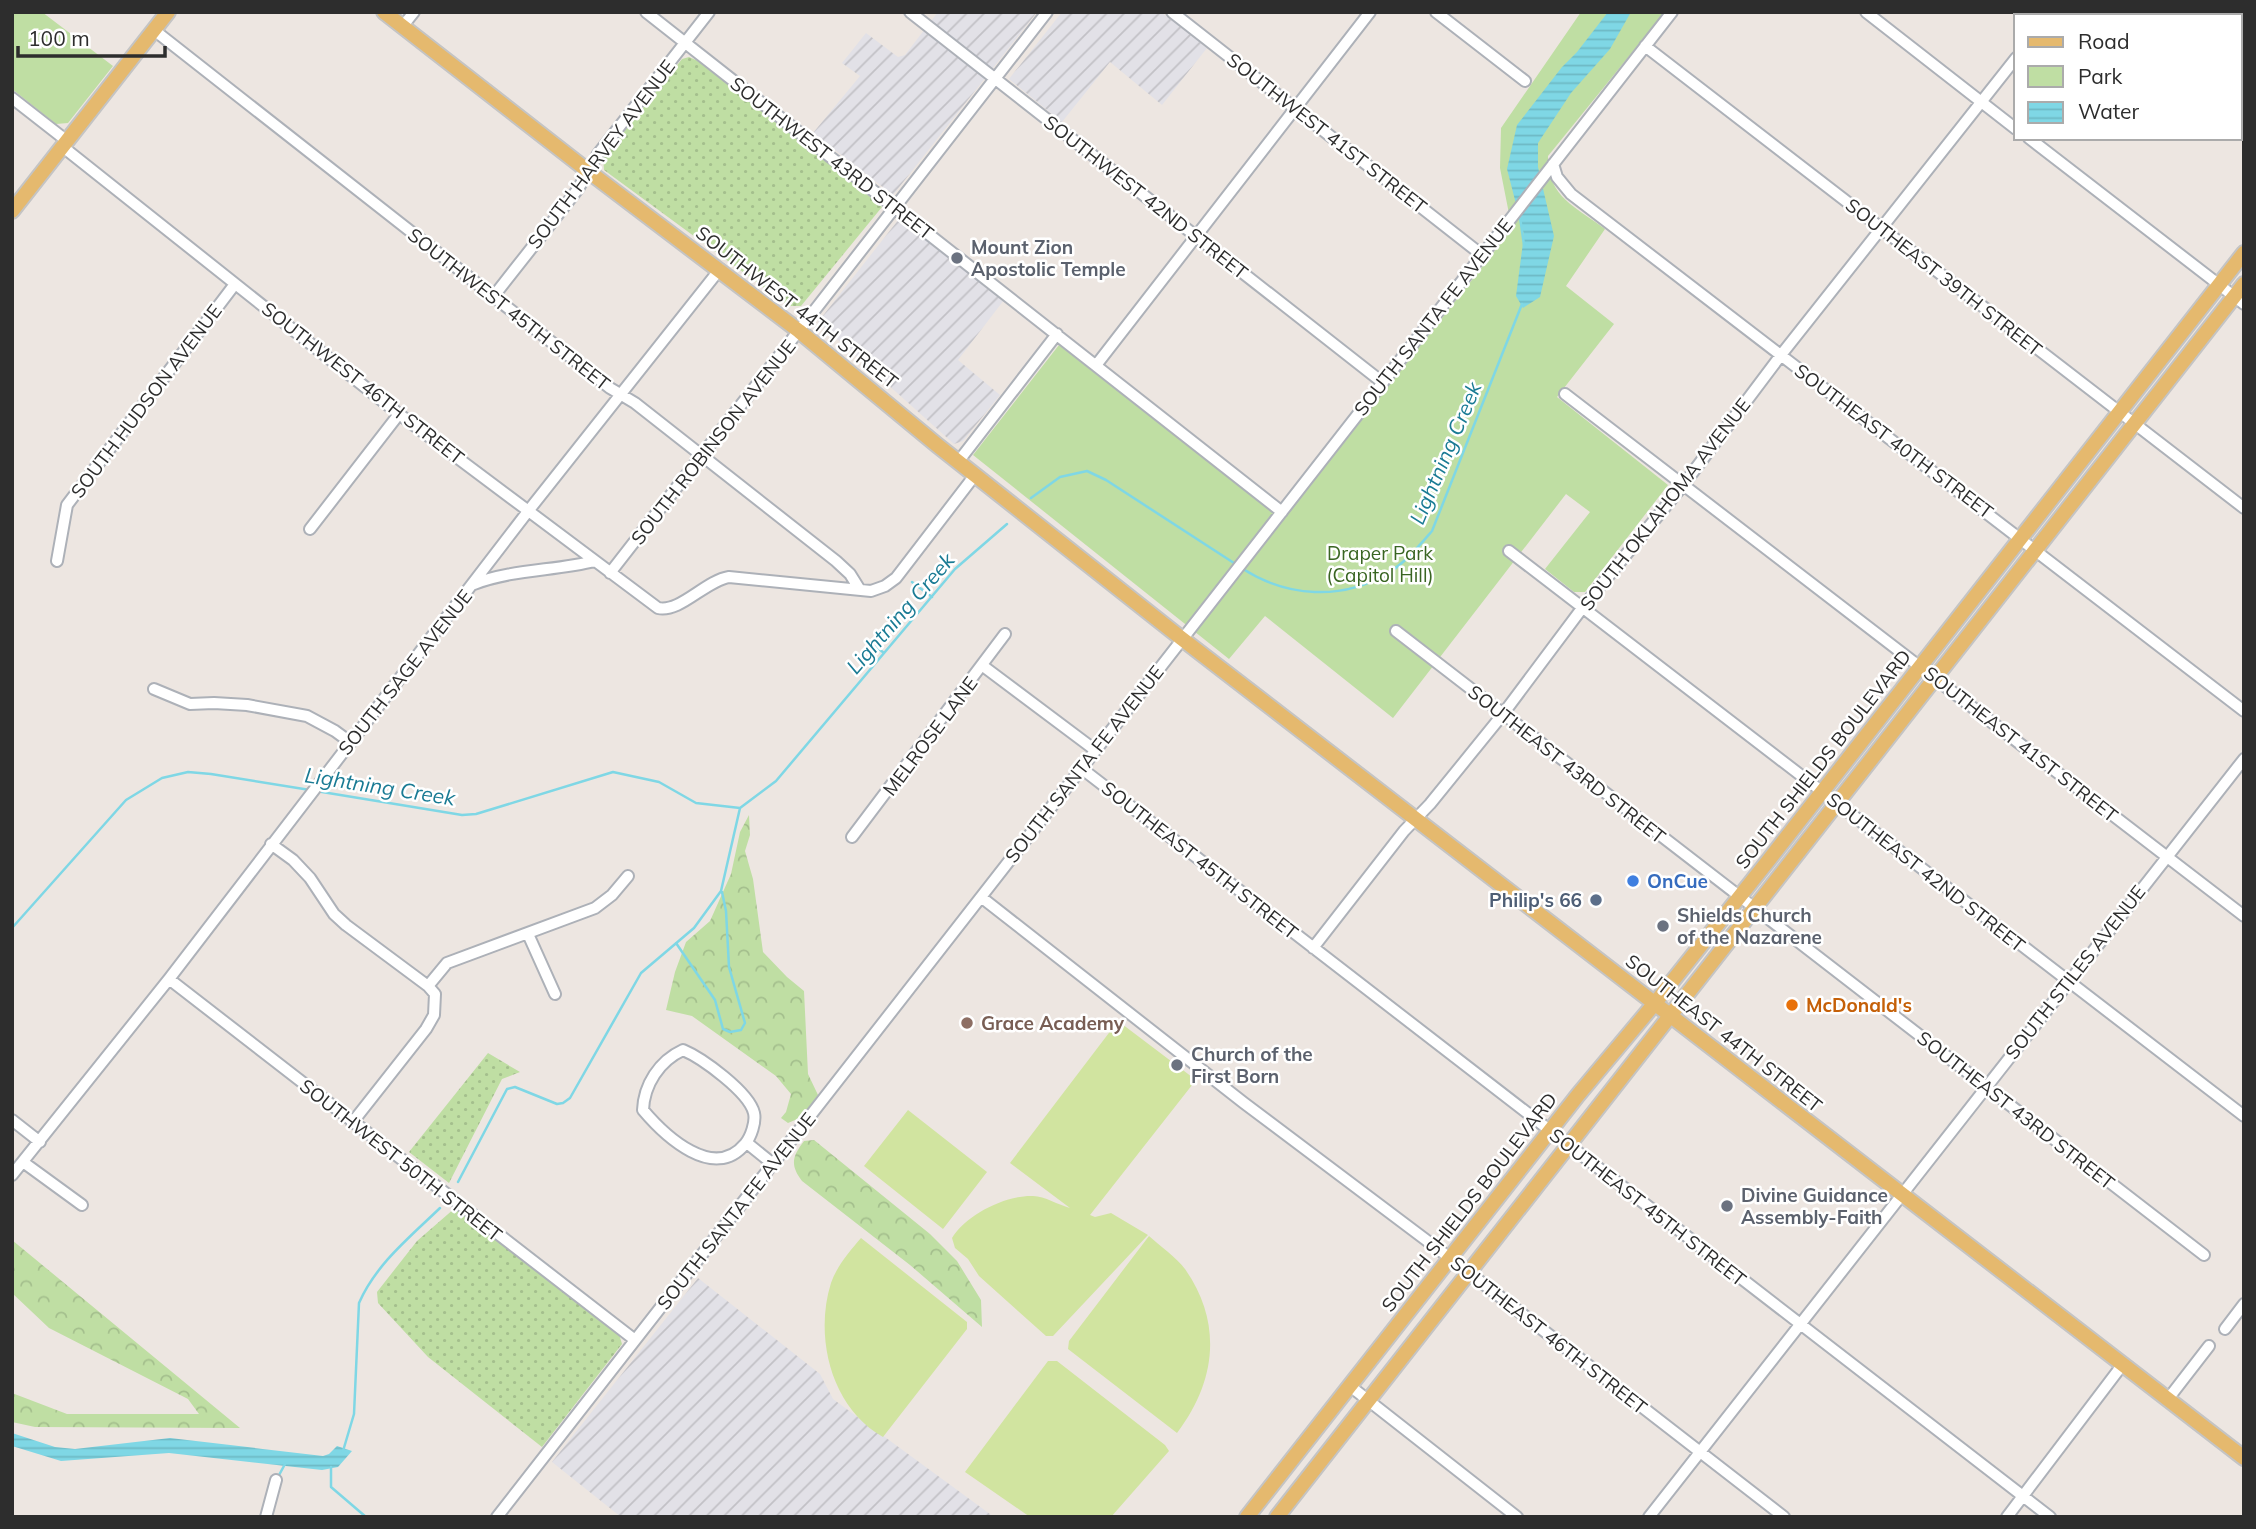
<svg xmlns="http://www.w3.org/2000/svg" width="2256" height="1529" font-family="Mulish,sans-serif">
<defs>
<pattern id="industrial-furrows" width="10" height="10" patternUnits="userSpaceOnUse" patternTransform="scale(1.75)"><rect width="10" height="10" fill="#e2e1e7"/><path d="M-1 1l2-2M0 10L10 0M9 11l2-2" fill="none" stroke="#c2c1c6"/></pattern>
<pattern id="grass-dots" width="8" height="8" patternUnits="userSpaceOnUse" patternTransform="scale(1.75)"><rect width="8" height="8" fill="#bfdea3"/><path d="M2 2h.1M6 6h.1" fill="none" stroke="#a4bf8d" stroke-width="1.8" stroke-linecap="round"/></pattern>
<pattern id="forest-crowns" width="20" height="18" patternUnits="userSpaceOnUse" patternTransform="scale(1.75)"><rect width="20" height="18" fill="#bfdea3"/><path d="M2 6a3 3 0 1 1 6 0M12 15a3 3 0 1 1 6 0" fill="none" stroke="#a4bf8d"/></pattern>
<pattern id="water-rules" width="6" height="5" patternUnits="userSpaceOnUse" patternTransform="scale(1.75)"><rect width="6" height="5" fill="#7fd7e5"/><path d="M0 2.5h6" fill="none" stroke="#6eb9c5"/></pattern>
</defs>
<rect width="100%" height="100%" fill="#ede6e1"/>
<path fill="url(#industrial-furrows)" d="M938,12H1037L893,195L813,133L860,76L842,63L866,33L898,57L905,55Z
M1062,12H1161L1207,48L1162,105L1110,62L1062,122L1009,79Z
M899,219L1004,300L958,360L1000,395L963,441L954,444L818,322Z
M698,1278L820,1374L833,1399L994,1517H621L552,1462Z"/>
<path fill="url(#grass-dots)" d="M689,57L698,61L808,144L882,207L801,306H789L604,170L603,158L682,59Z
M488,1053L520,1072L502,1079L449,1183L409,1152Z
M455,1208L619,1334L622,1344L542,1447L428,1357L378,1303L377,1292L417,1241Z"/>
<path fill="url(#forest-crowns)" d="M749,815L750,835L745,851L753,879L763,952L787,977L804,991L808,1074L818,1095L802,1117L788,1123L781,1118L786,1112L791,1094L776,1076L692,1016L666,1010L675,972L686,942L710,921L731,874L740,832Z
M814,1140L930,1234L957,1261L981,1300L982,1327L910,1265L802,1181C790,1165 792,1157 804,1141Z
M12,1240L240,1428L35,1427L12,1422V1393L67,1414H199L188,1399L49,1328L12,1293Z"/>
<path fill="#bfdea3" d="M12,12H42L113,66L68,123L56,124L12,89Z
M1581,12H1665L1548,156C1547,197 1576,207 1605,229L1566,286L1614,324L1557,397L1668,485L1585,592H1574L1545,569L1590,512L1566,494L1393,718L1265,616L1229,659L973,455L1059,345L1283,520L1512,229L1500,168L1501,128Z"/>
<path fill="#d1e4a0" d="M1118,1021L1196,1080L1090,1215L1095,1217L1111,1213L1148,1235L1053,1336H1046L979,1276L968,1259L955,1248L952,1238C966,1215 1005,1195 1033,1196C1045,1196 1058,1205 1070,1208L1010,1163Z
M908,1110L987,1172L943,1229L864,1166Z
M1149,1236C1160,1246 1176,1257 1185,1269C1223,1323 1216,1382 1177,1433L1068,1349L1069,1341Z
M861,1238L967,1322V1329L883,1437C831,1408 814,1337 831,1283C837,1266 849,1252 861,1238Z
M1048,1361H1057L1165,1445L1169,1451L1111,1517H1030L965,1472Z"/>
<path fill="url(#water-rules)" d="M1608,12H1631L1610,49L1571,93L1538,143V167L1554,236L1540,297L1523,308L1516,296L1524,235L1507,169L1517,125L1562,67L1577,52Z
M12,1433L55,1447L75,1449L170,1438L323,1456L329,1454L337,1446L352,1451L338,1467L322,1470L169,1453L61,1461L12,1446Z"/>
<g fill="none" stroke-linecap="round" stroke-linejoin="round">
<path stroke="#7fd7e5" stroke-width="2.5" d="M1520,217L1524,245
M1031,498L1060,477L1087,471L1106,480L1237,565
M1243,569C1287,597 1342,601 1388,573C1405,563 1419,546 1432,531L1522,304
M912,582L932,597
M870,642L884,653
M316,791L462,815L476,814L613,772L659,782L696,803L740,808L776,781L955,569L1007,524
M12,928L126,800L162,778L188,772L211,774L310,790
M676,943L715,1000L723,1029L730,1032L741,1030L745,1023L729,967L726,911L722,892
M458,1182L507,1089L515,1087L557,1104L563,1103L570,1098L641,973L694,928L721,891L740,808
M343,1451L354,1414L359,1303C376,1264 410,1237 440,1208
M331,1467V1487L366,1517
M278,1477L285,1464"/>
<defs>
<path id="minor" d="M646,12L1282,512
M910,12L1382,382
M1172,12L1482,255
M1436,12L1525,81
M1866,12L2016,129
M2133,12L2137,16
M2048,16L2051,12
M402,27L414,12
M154,30L610,388L635,403L836,561L850,574L860,590
M1645,46L2244,508
M2240,97L2244,99
M12,98L67,141
M2029,138L2244,304
M63,147L399,414L658,608C680,613 705,581 729,577L871,591L885,586L896,578L975,475
M1553,164L1557,177L1571,194L2244,711
M493,297L578,189L598,154L709,12
M1097,364L1370,12
M1565,394L2244,916
M958,462L1057,334
M310,529L399,414
M1509,551L2244,1116
M57,561L67,505L235,284
M610,573L1047,12
M474,584C513,569 555,571 595,561
M1396,631L2204,1255
M983,666L1095,750
M154,689L190,704L214,703L247,705L307,716L335,731L350,742
M1081,768L2050,1517
M852,837L1005,634
M271,844L293,860L310,878L334,914L346,925L428,986L435,994L434,1015L426,1029L352,1123
M981,897L1244,1103L1450,1258L1784,1517
M528,934L555,994
M1313,948L1404,831L1430,804L1503,714L1583,607L1684,484L1781,355L2016,58
M169,979L635,1340
M428,986L447,963L595,908L612,895L628,876
M683,1050C702,1058 749,1092 754,1113C756,1122 751,1137 745,1144C714,1182 665,1136 643,1110C644,1085 659,1061 683,1050Z
M12,1120L40,1142
M747,1143L773,1164
M23,1162L82,1205
M12,1175L169,979L529,510L720,269
M2225,1329L2244,1304
M1350,1386L1517,1517
M2168,1399L2209,1346
M266,1517L276,1480
M497,1517L1672,12
M1649,1517L2244,759
M2007,1517L2123,1364"/>
<path id="major" d="M384,12L588,171L799,331L937,445L1181,638L2244,1458
M12,211L168,12
M1247,1517L1578,1095L1655,1003L1768,861L2244,253
M1277,1517L2244,284"/>
</defs>
<use href="#minor" stroke="#adb1b8" stroke-width="14"/>
<use href="#major" stroke="#c4c4c4" stroke-width="18"/>
<use href="#minor" stroke="#fff" stroke-width="10"/>
<use href="#major" stroke="#e5b96e" stroke-width="14"/>
</g>
<g fill="#6b7280" stroke="#fff" stroke-width="2.5">
<circle cx="957" cy="258" r="7"/>
<circle cx="1663" cy="926" r="7"/>
<circle cx="1177" cy="1065" r="7"/>
<circle cx="1727" cy="1206" r="7"/>
</g>
<circle fill="#3f7fe0" stroke="#fff" stroke-width="2.5" cx="1633" cy="881" r="7"/>
<circle fill="#5c6f8a" stroke="#fff" stroke-width="2.5" cx="1596" cy="900" r="7"/>
<circle fill="#e8710a" stroke="#fff" stroke-width="2.5" cx="1792" cy="1005" r="7"/>
<circle fill="#8d6e63" stroke="#fff" stroke-width="2.5" cx="967" cy="1023" r="7"/>
<g text-anchor="middle" dominant-baseline="central" stroke-width="5" stroke-linejoin="round" paint-order="stroke">
<g font-size="19" fill="#2d2d2d" stroke="#fff">
<text transform="translate(1327 133) rotate(38)">SOUTHWEST 41ST STREET</text>
<text transform="translate(601 154) rotate(-53)">SOUTH HARVEY AVENUE</text>
<text transform="translate(832 158) rotate(38)">SOUTHWEST 43RD STREET</text>
<text transform="translate(1146 197) rotate(38)">SOUTHWEST 42ND STREET</text>
<text transform="translate(1944 277) rotate(38)">SOUTHEAST 39TH STREET</text>
<text transform="translate(797 307) rotate(38)">SOUTHWEST 44TH STREET</text>
<text transform="translate(509 309) rotate(38)">SOUTHWEST 45TH STREET</text>
<text transform="translate(1433 317) rotate(-52)">SOUTH SANTA FE AVENUE</text>
<text transform="translate(363 383) rotate(38)">SOUTHWEST 46TH STREET</text>
<text transform="translate(146 401) rotate(-53)">SOUTH HUDSON AVENUE</text>
<text transform="translate(1894 441) rotate(37)">SOUTHEAST 40TH STREET</text>
<text transform="translate(713 442) rotate(-52)">SOUTH ROBINSON AVENUE</text>
<text transform="translate(1665 504) rotate(-52)">SOUTH OKLAHOMA AVENUE</text>
<text transform="translate(405 672) rotate(-52)">SOUTH SAGE AVENUE</text>
<text transform="translate(930 736) rotate(-53)">MELROSE LANE</text>
<text transform="translate(2021 744) rotate(38)">SOUTHEAST 41ST STREET</text>
<text transform="translate(1823 759) rotate(-52)">SOUTH SHIELDS BOULEVARD</text>
<text transform="translate(1084 764) rotate(-52)">SOUTH SANTA FE AVENUE</text>
<text transform="translate(1567 764) rotate(38)">SOUTHEAST 43RD STREET</text>
<text transform="translate(1200 860) rotate(38)">SOUTHEAST 45TH STREET</text>
<text transform="translate(1926 872) rotate(38)">SOUTHEAST 42ND STREET</text>
<text transform="translate(2075 972) rotate(-52)">SOUTH STILES AVENUE</text>
<text transform="translate(1724 1033) rotate(38)">SOUTHEAST 44TH STREET</text>
<text transform="translate(2016 1110) rotate(38)">SOUTHEAST 43RD STREET</text>
<text transform="translate(401 1160) rotate(38)">SOUTHWEST 50TH STREET</text>
<text transform="translate(1469 1202) rotate(-52)">SOUTH SHIELDS BOULEVARD</text>
<text transform="translate(1648 1207) rotate(38)">SOUTHEAST 45TH STREET</text>
<text transform="translate(736 1211) rotate(-52)">SOUTH SANTA FE AVENUE</text>
<text transform="translate(1549 1335) rotate(38)">SOUTHEAST 46TH STREET</text>
</g>
<g font-size="19" font-weight="bold" fill="#5b616d" stroke="#fff" text-anchor="start">
<text x="971" y="247">Mount Zion<tspan x="971" dy="22">Apostolic Temple</tspan></text>
<text x="1677" y="915">Shields Church<tspan x="1677" dy="22">of the Nazarene</tspan></text>
<text x="1191" y="1054">Church of the<tspan x="1191" dy="22">First Born</tspan></text>
<text x="1741" y="1195">Divine Guidance<tspan x="1741" dy="22">Assembly-Faith</tspan></text>
</g>
<g font-size="19" fill="#396522" stroke="#fff">
<text x="1380" y="553">Draper Park<tspan x="1380" dy="22">(Capitol Hill)</tspan></text>
</g>
<g font-size="19" font-weight="bold" fill="#366cbe" stroke="#fff" text-anchor="start">
<text x="1647" y="881">OnCue</text>
</g>
<g font-size="19" font-weight="bold" fill="#4e5e75" stroke="#fff" text-anchor="end">
<text x="1582" y="900">Philip's 66</text>
</g>
<g font-size="19" font-weight="bold" fill="#c56008" stroke="#fff" text-anchor="start">
<text x="1806" y="1005">McDonald's</text>
</g>
<g font-size="19" font-weight="bold" fill="#785e54" stroke="#fff" text-anchor="start">
<text x="981" y="1023">Grace Academy</text>
</g>
<g font-size="21" font-style="italic" fill="#1a7b94" stroke="#fff">
<text transform="translate(1445 453) rotate(-67)">Lightning Creek</text>
<text transform="translate(900 613) rotate(-49)">Lightning Creek</text>
<text transform="translate(380 786) rotate(9)">Lightning Creek</text>
</g>
</g>
<rect width="2256" height="1529" fill="none" stroke="#2d2d2d" stroke-width="28"/>
<rect x="2014" y="14" width="228" height="126" fill="#ffffff" stroke="#ababab" stroke-width="2"/>
<rect x="2028" y="37" width="35" height="10" fill="#e5b96e" stroke="#ababab" stroke-width="2"/>
<text x="2078" y="49" font-size="21" fill="#2d2d2d">Road</text>
<rect x="2028" y="66" width="35" height="21" fill="#bfdea3" stroke="#ababab" stroke-width="2"/>
<text x="2078" y="84" font-size="21" fill="#2d2d2d">Park</text>
<rect x="2028" y="102" width="35" height="21" fill="url(#water-rules)" stroke="#ababab" stroke-width="2"/>
<text x="2078" y="119" font-size="21" fill="#2d2d2d">Water</text>
<path d="M18 46v10h147v-10" fill="none" stroke="#2d2d2d" stroke-width="3.5"/>
<text x="28" y="46" font-size="21" fill="#2d2d2d" stroke="#ffffff" stroke-width="5" paint-order="stroke">100 m</text>
</svg>
